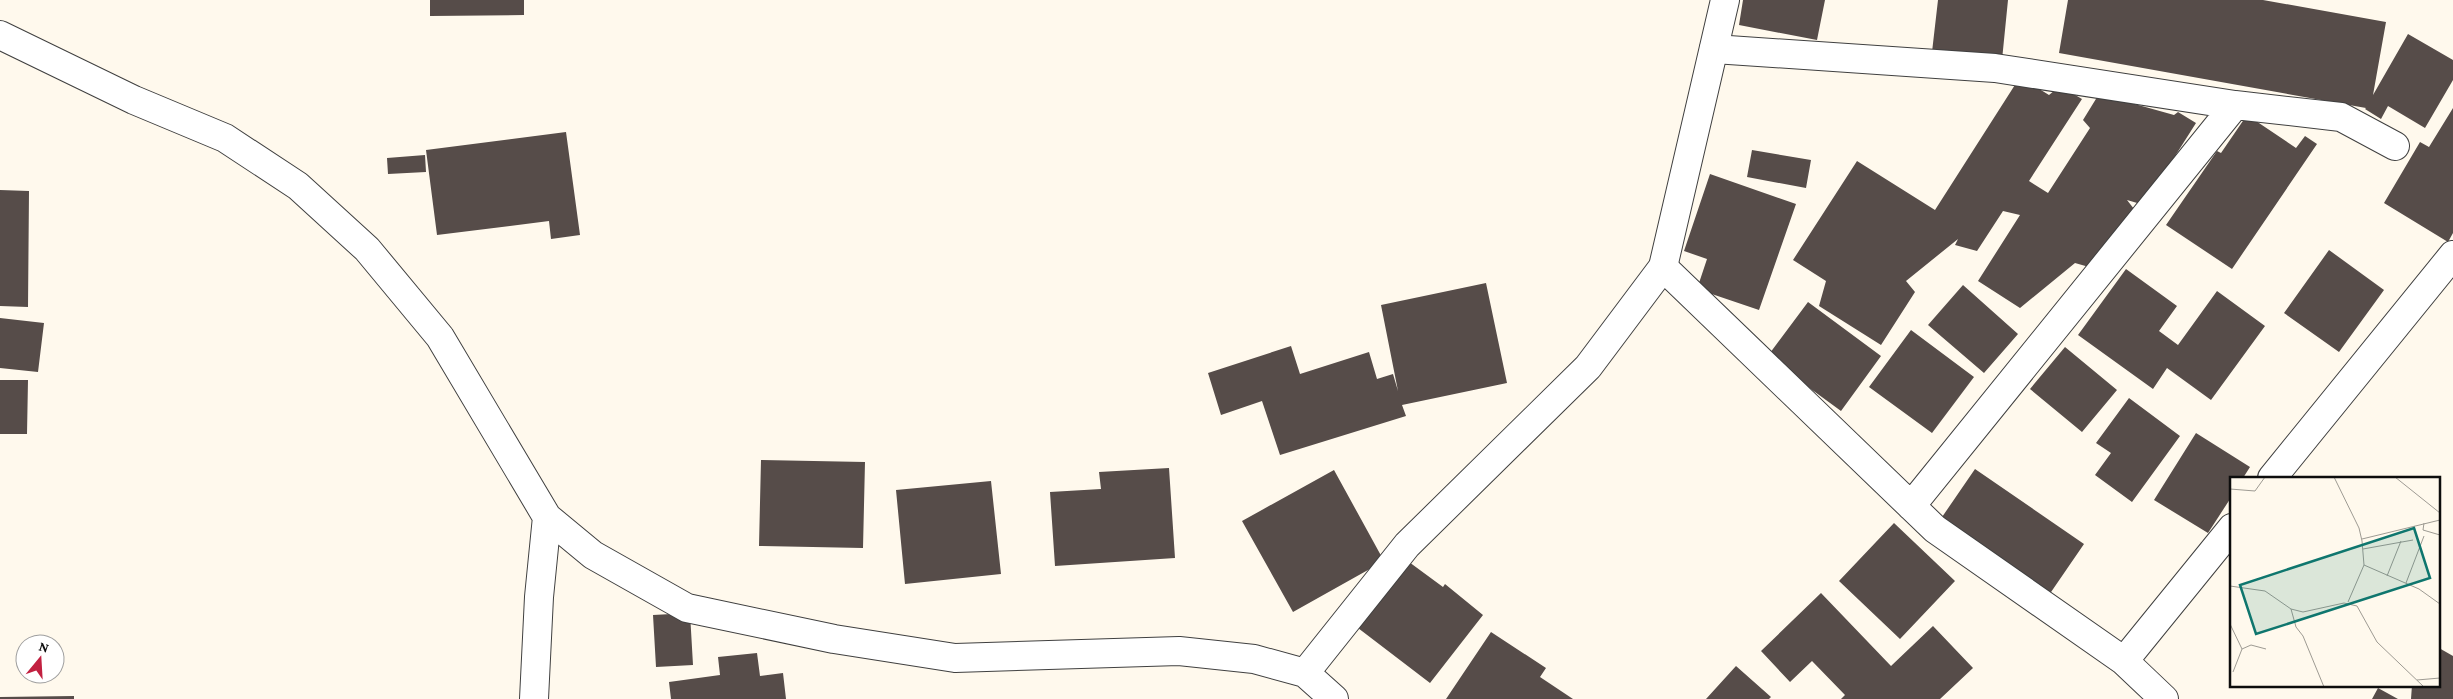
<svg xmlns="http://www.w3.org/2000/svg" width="2453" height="699" font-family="'Crimson Pro',serif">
<rect width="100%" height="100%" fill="#fff9ed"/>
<path fill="#564c49" d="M430,0H524V15L430,16Z
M1743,0H1825L1817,40L1739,25Z
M1938,0H2008L2002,60L1932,52Z
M2068,0H2263L2386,22L2373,95L2408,34L2453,60V80L2425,128L2388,106L2381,119L2365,109L2366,108L2059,53Z
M2020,77L2049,95L2060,86L2082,99L2029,181L2048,193L2090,128L2083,120L2099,94L2174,115L2178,112L2196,123L2144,205L2127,200L2134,209L2096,269L2075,263L2020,308L1978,281L2020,215L2003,211L1977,251L1955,245L1958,239L1906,281L1915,292L1881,345L1819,306L1826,281L1793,260L1857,161L1935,210Z
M2453,108V233L2448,242L2384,203L2420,142L2429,147Z
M2247,115L2296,148L2305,136L2317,144L2232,269L2166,225L2217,151L2221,153Z
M566,132L580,235L551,239L549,221L437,235L426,150Z
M1752,150L1811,160L1806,188L1747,177Z
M425,155L426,172L388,174L387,158Z
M1710,174L1796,204L1759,310L1697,289L1707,259L1684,251Z
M0,190L29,191L28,307L0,306Z
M2329,250L2384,290L2339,352L2284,313Z
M2126,269L2177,306L2159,331L2178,345L2217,291L2265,326L2211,400L2167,368L2153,389L2078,335Z
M1486,283L1507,383L1402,405L1406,416L1280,455L1262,401L1221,415L1208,373L1291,346L1300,374L1369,352L1377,379L1393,374L1398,391L1381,305Z
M1963,285L2018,334L1984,373L1928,325Z
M1808,302L1881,356L1841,411L1767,357Z
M0,318L44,323L38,372L0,368Z
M1911,330L1974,377L1932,433L1869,387Z
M2065,347L2117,390L2082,432L2030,389Z
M0,380H28L27,434H0Z
M2129,398L2180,436L2132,502L2095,475L2111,453L2096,443Z
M2196,433L2250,467L2243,478H2232V496L2208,533L2154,500Z
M761,460L865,462L863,548L759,546Z
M1169,468L1175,558L1055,566L1050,492L1101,489L1099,472Z
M1975,469L2084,544L2049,595L1940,520Z
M1334,470L1384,561L1293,612L1242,521Z
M991,481L1001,574L905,584L896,490Z
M1894,523L1955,581L1900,639L1839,581Z
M1409,562L1443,587L1445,584L1483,615L1430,683L1358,628Z
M1821,593L1891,666L1933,626L1973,668L1940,699H1841L1845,695L1812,661L1790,682L1761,651Z
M690,613L693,665L656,667L653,615Z
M1491,632L1546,668L1540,677L1573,699H1446Z
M2439,648L2453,656V699H2411L2412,685H2439Z
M757,653L760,676L783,673L786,699H671L669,682L720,675L718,657Z
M1736,666L1771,697L1769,699H1706Z
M2378,688L2398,699H2372Z
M74,696V699H0V697Z"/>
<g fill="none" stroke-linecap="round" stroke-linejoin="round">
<defs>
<path id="minor" d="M0,35L134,100L225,138L298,186L367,249L440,337L547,517L593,555L687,608L834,639L955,658L1179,651L1254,659L1305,673L1334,699
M1714,49L1995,68L2235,105L2341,117L2395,146
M1663,267L1935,529L2124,661L2164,699
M2272,478L2453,255
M1911,506L2235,105
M2124,661L2232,528
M534,699L539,597L547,517"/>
<path id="tertiary" d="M1305,673L1407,545L1588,367L1663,267L1725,0"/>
</defs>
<use href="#minor" stroke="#404040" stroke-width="30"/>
<use href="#tertiary" stroke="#404040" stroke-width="30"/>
<use href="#minor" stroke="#fff" stroke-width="28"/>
<use href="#tertiary" stroke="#fff" stroke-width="28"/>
</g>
<g transform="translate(2230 477)">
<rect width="210" height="210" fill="#fff9ed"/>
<path fill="none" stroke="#9e9b93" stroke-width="1" d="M104,0L129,51L132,64L134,88L118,125M165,0L210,36M0,12L25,14L35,0M194,46L193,53L210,58M132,62L210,43M133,72L183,63M134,88L189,112L210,127M157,99L171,64M176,106L194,59M0,109L35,114L61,132L73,135L114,126L127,129L147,165L194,210M61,132L66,150L73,159L94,210M0,147L12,172M3,195L12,172L21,168L36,172M187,203L210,201"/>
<path fill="#0f766e" fill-opacity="0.15" stroke="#0f766e" stroke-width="2.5" d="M184,51L200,101L26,157L10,108Z"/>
<rect width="210" height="210" fill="none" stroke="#0d0d0d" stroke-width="2.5"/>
</g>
<g transform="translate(40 659) rotate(18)"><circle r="24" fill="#ffffff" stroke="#9e9e9e"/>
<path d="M0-4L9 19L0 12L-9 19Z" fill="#c22040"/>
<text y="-8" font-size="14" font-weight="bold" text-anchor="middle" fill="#0d0d0d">N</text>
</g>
</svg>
